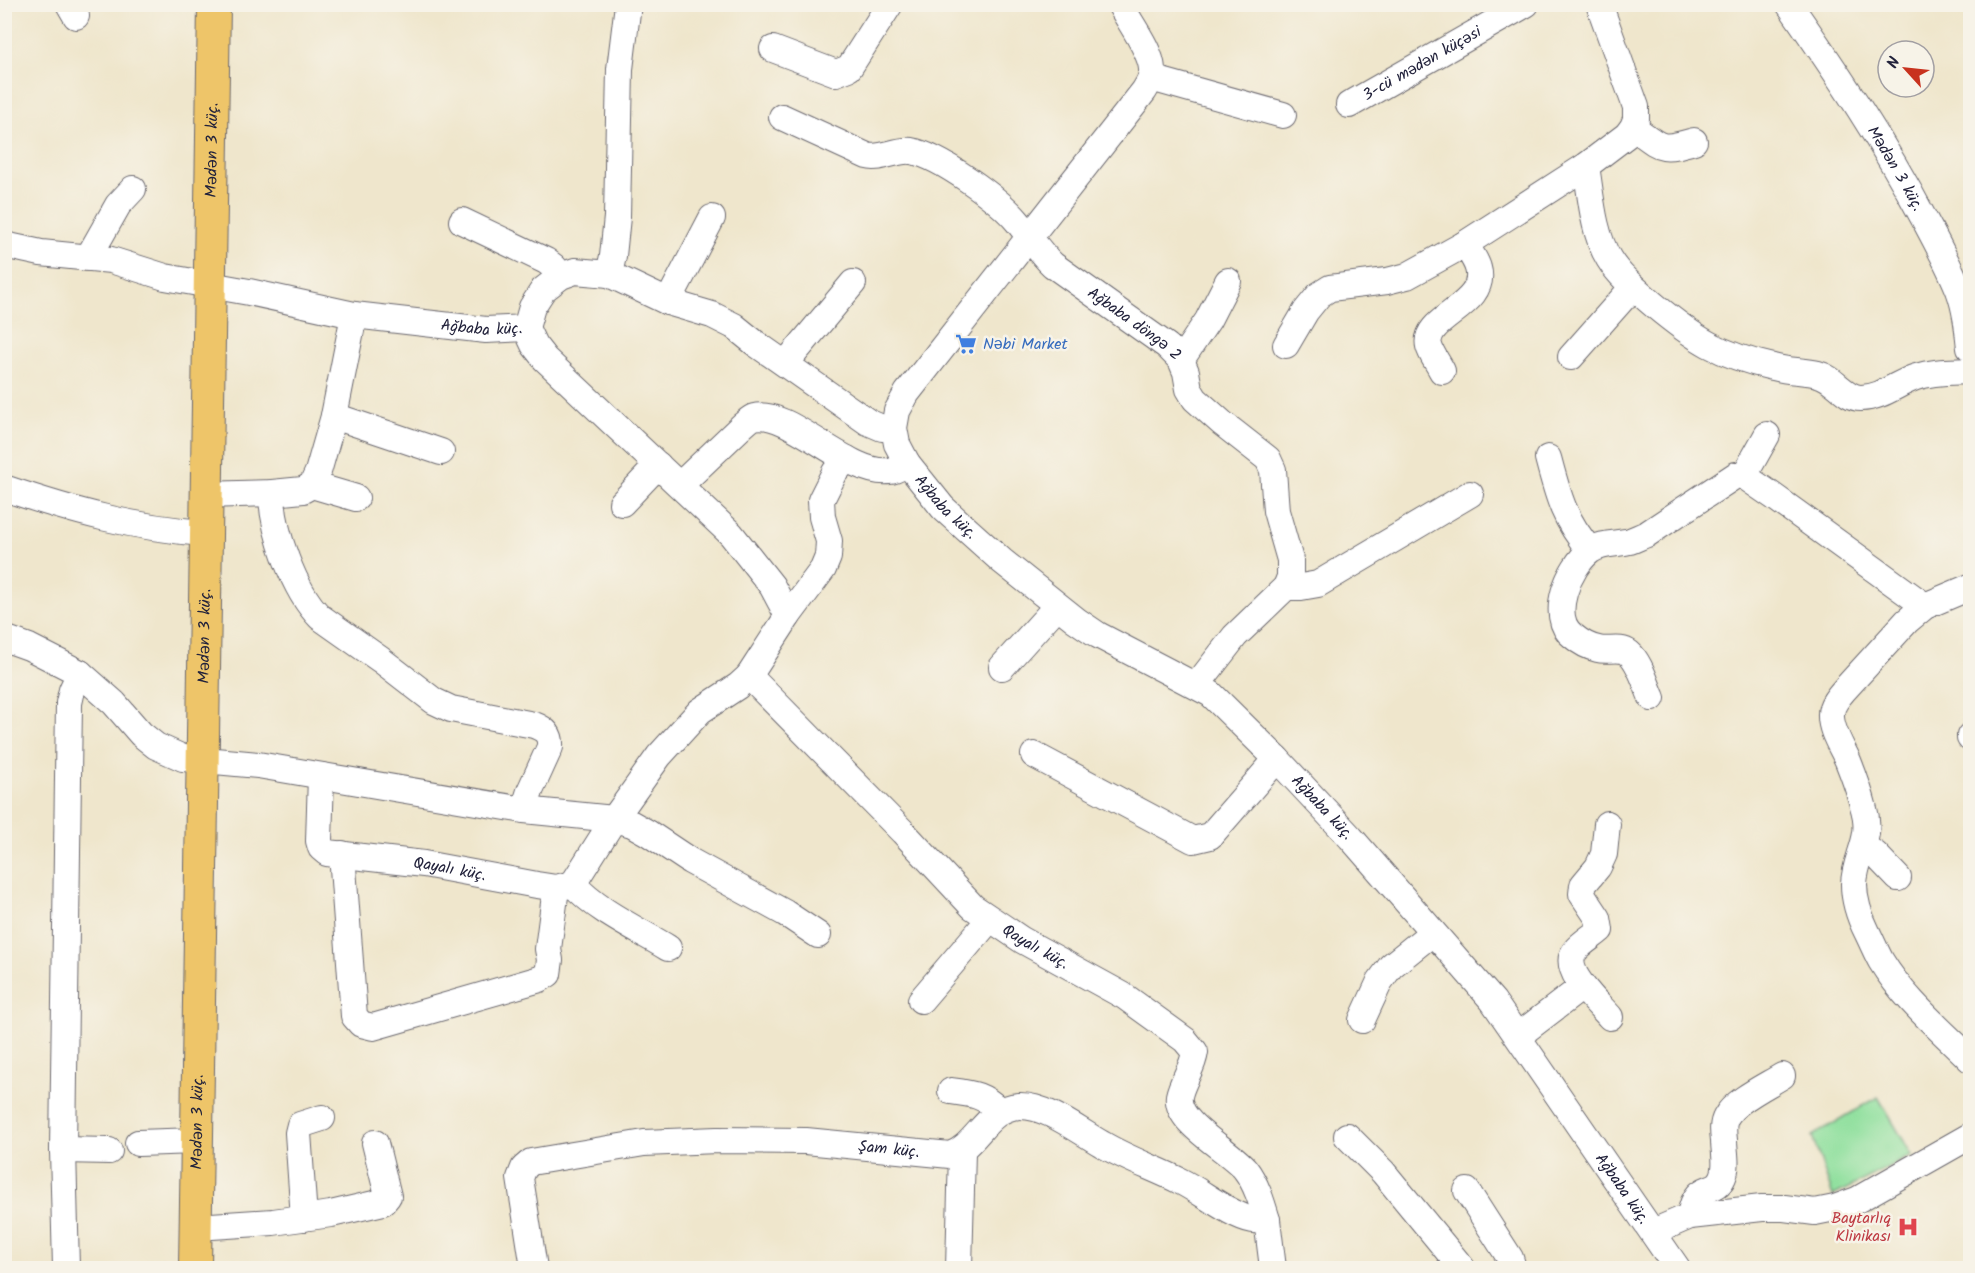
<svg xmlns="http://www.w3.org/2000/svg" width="1975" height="1273" font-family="Kalam,sans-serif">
<rect width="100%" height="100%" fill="#f7f3e8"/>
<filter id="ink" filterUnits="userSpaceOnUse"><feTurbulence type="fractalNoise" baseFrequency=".0167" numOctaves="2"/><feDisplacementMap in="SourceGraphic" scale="12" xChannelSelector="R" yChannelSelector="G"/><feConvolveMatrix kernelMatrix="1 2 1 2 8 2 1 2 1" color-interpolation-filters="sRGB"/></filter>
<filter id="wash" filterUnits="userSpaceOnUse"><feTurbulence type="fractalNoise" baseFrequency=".008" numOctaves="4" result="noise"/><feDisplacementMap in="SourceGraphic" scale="24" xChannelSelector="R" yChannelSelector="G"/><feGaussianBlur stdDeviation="1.35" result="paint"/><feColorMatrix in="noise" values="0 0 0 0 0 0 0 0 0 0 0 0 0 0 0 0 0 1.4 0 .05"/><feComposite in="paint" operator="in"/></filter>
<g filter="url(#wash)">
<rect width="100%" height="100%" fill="#efe6cc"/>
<path fill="#91e09f" stroke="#5a816d" stroke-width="1.5" d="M1878,1097L1912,1155L1833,1196L1812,1136Z"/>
</g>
<g filter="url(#ink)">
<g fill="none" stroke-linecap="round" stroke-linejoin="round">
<defs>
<g id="minor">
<path d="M69,4L76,16"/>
<path id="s1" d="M1120,4C1129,22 1151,50 1152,69C1153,78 1148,84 1144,91L907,393L897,411L894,428L897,444L907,463L943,508L1002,561L1076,620L1098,635L1211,694L1277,759L1351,838L1493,1001L1677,1268"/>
<path id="s2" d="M1789,4C1837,73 1884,143 1923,217C1936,241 1949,265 1959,290C1966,309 1968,329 1970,348"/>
<path d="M773,49L836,73L849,68L890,4"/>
<path d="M1151,78L1283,115"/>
<path id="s3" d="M1349,105L1526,4"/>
<path id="s4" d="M782,117L867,156C882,160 896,149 911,151C940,156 999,199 1018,222C1030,237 1039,252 1053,265L1167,346L1181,360L1186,372L1189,389L1195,399L1222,423L1268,459L1273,470L1276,511L1290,560V577L1286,587L1235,636L1197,685"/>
<path d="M1633,127C1662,148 1659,151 1694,141"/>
<path d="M1586,166C1591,196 1593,233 1609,259C1620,277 1638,291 1654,305C1695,339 1719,355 1773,367C1788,371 1804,371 1818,374C1835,378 1844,398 1861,398C1881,398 1898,383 1916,377C1934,371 1952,372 1970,371"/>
<path d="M462,221L546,261L554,267L561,276"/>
<path id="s5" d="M4,245L41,253L111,260L165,277L249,292L354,315L486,330L526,328L532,307L543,290L561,276L575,271L609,274L668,302L712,315L734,326L755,343L868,422L882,428H894"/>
<path d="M88,258L118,205L133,189"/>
<path d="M609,274L613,256L617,217L620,69L628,4"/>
<path d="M668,302L712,218"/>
<path d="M526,328L534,345L545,359L731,534L772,586L788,616"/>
<path d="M1286,345L1306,311L1319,295L1330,288L1387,281L1407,276L1465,244L1586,166L1627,135L1633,127L1636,119V107L1599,4"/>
<path d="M1571,357L1633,287"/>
<path d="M1181,360L1208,320L1228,281"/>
<path d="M786,363L853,283"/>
<path d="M1442,371C1438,363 1431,354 1429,346C1422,317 1489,306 1478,268C1476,260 1469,251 1465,244"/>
<path d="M334,416L441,452"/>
<path d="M1548,458C1558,496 1564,520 1590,550"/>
<path d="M1744,476L1767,435"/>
<path d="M312,485L356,498"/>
<path d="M680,485L743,425C747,422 750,418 754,417C789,408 849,477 890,471C896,471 902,466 907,463"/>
<path d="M4,488C72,511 133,528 205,533"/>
<path d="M272,493C272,530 294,591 320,617L381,660L434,701L451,709L534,725C545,729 551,734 550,747L530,791L524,810"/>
<path d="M206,495L272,493L303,490L312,485L318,472L334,416L354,315"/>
<path d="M622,503L658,465"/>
<path d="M1286,587H1301L1318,584L1470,494"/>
<path d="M1970,587L1925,606L1907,621L1844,690C1838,697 1831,705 1831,714C1830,730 1842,747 1848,761C1854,776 1860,793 1864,809C1873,839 1855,856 1854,884C1854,901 1860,918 1867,932C1872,942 1876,952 1881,961C1904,999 1940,1029 1970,1059"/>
<path d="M4,638L29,647L80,673L114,703L141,734L156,746L183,758L258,765L524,810L614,819L632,824L648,833L690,861L785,913L818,935"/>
<path d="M1002,667L1057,606"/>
<path id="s6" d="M749,676L903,832L973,907L1022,940L1124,996L1185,1040L1195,1052C1193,1068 1182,1081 1179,1096C1175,1123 1228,1149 1245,1169C1256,1183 1262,1203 1267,1220"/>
<path d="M1652,698C1646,685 1640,662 1629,653C1620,646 1608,652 1598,649C1589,647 1580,642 1573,636C1548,617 1569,567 1590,551C1600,543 1618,544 1630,541C1636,539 1641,536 1647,534L1736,475L1744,476L1773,496L1925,606"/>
<path d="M1970,738V736"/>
<path d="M1034,755L1193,840L1210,836L1277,759"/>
<path id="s7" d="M321,776L319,841L321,848L327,853L424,864L537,885L556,888L573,884L614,819L659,756L700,711L738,686L749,676L788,616L823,569L828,557L829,541L822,517L821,500L835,472L847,459"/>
<path d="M1607,824L1604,854L1598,867L1583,885L1582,894L1598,918L1600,930C1592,937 1581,943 1575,951C1560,970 1599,1004 1610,1017"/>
<path d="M1864,847L1875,854L1898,878"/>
<path d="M342,854L354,1016L361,1024L373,1027L540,979L548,974L550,960L548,949L556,888"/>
<path d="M573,884C597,911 637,929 668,948"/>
<path d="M921,1000L989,920"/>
<path d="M1362,1020L1380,981L1391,966L1432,933"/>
<path d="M1518,1036L1582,987"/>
<path d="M951,1091C974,1094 983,1095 1000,1111"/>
<path d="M1347,1136L1383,1172L1462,1268"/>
<path d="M138,1143L196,1141"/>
<path d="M63,1150L109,1151"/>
<path d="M1467,1191L1510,1258L1513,1268"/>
<path d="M1690,1216C1696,1180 1715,1196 1723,1177C1728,1166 1724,1151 1724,1140C1723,1132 1722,1124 1726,1117C1734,1101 1766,1086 1782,1076"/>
<path d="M304,1218L298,1133L300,1125L322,1118"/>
<path d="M196,1227L273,1222L331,1214L383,1202L388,1196L375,1143"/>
<path d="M1653,1232L1690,1216L1762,1208H1784L1815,1212L1835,1208L1857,1200L1970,1136"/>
<path d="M66,1268L63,1150L69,703L72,690L80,673"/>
<path id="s8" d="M534,1268L520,1178L524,1168L531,1162L644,1143L717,1140L806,1141L950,1155C978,1145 986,1108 1019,1106C1046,1105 1079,1131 1102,1144C1127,1159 1154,1168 1180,1181C1201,1191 1231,1216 1253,1220C1257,1221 1263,1220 1267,1220L1273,1268"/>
<path d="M959,1268L962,1151"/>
</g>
<g id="major">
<path id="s9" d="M195,1268L214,4"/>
</g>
</defs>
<use href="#minor" stroke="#6a676e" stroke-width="28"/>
<use href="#major" stroke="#6a676e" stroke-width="34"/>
<use href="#minor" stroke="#fff" stroke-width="26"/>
<use href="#major" stroke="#eec569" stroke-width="32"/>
</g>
</g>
<defs>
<symbol id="supermarket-bare" viewBox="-9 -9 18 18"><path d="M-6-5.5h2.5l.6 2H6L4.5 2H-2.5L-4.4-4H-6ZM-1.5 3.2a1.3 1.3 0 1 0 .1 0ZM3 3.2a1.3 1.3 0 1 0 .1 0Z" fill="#3f7fe0" stroke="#f7f3e8" stroke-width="2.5" paint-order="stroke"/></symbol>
<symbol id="hospital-bare" viewBox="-9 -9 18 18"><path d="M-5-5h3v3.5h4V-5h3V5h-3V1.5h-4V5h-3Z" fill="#e0444e" stroke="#f7f3e8" stroke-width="2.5" paint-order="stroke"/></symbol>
</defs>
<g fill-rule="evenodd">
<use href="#supermarket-bare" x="951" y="329" width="30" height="30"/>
<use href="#hospital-bare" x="1893" y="1212" width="30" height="30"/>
</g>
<g text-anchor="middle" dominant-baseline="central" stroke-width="5" stroke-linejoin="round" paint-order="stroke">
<g font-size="16" fill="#22223b" stroke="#f7f3e8">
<text stroke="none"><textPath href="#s3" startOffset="84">3-cü mədən küçəsi</textPath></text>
<text stroke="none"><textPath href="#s9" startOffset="1118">Mədən 3 küç.</textPath></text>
<text stroke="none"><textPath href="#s2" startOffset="196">Mədən 3 küç.</textPath></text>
<text stroke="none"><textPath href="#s5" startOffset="486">Ağbaba küç.</textPath></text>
<text stroke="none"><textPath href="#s4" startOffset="424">Ağbaba döngə 2</textPath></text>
<text stroke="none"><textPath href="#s1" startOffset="615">Ağbaba küç.</textPath></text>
<text stroke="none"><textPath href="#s9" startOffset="632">Mədən 3 küç.</textPath></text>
<text stroke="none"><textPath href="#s1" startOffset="1101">Ağbaba küç.</textPath></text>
<text stroke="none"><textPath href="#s7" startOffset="204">Qayalı küç.</textPath></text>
<text stroke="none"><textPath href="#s6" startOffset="396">Qayalı küç.</textPath></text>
<text stroke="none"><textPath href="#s9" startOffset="146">Mədən 3 küç.</textPath></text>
<text stroke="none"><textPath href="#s8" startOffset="471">Şam küç.</textPath></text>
<text stroke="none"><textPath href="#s1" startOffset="1587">Ağbaba küç.</textPath></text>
</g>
<g font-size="16" fill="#366cbe" stroke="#f7f3e8" text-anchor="start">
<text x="983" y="344">Nəbi Market</text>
</g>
<g font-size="16" fill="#be3a42" stroke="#f7f3e8" text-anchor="end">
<text x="1891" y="1218">Baytarlıq<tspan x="1891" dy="18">Klinikası</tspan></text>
</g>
</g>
<rect width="1975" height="1273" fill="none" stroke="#f7f3e8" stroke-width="24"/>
<g transform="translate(1906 69) rotate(297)"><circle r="28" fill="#f7f3e8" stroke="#a29fa3" stroke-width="1.5"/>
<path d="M0-4.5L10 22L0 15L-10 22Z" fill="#c8321e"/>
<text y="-9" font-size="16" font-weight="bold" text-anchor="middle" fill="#22223b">N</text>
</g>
</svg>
